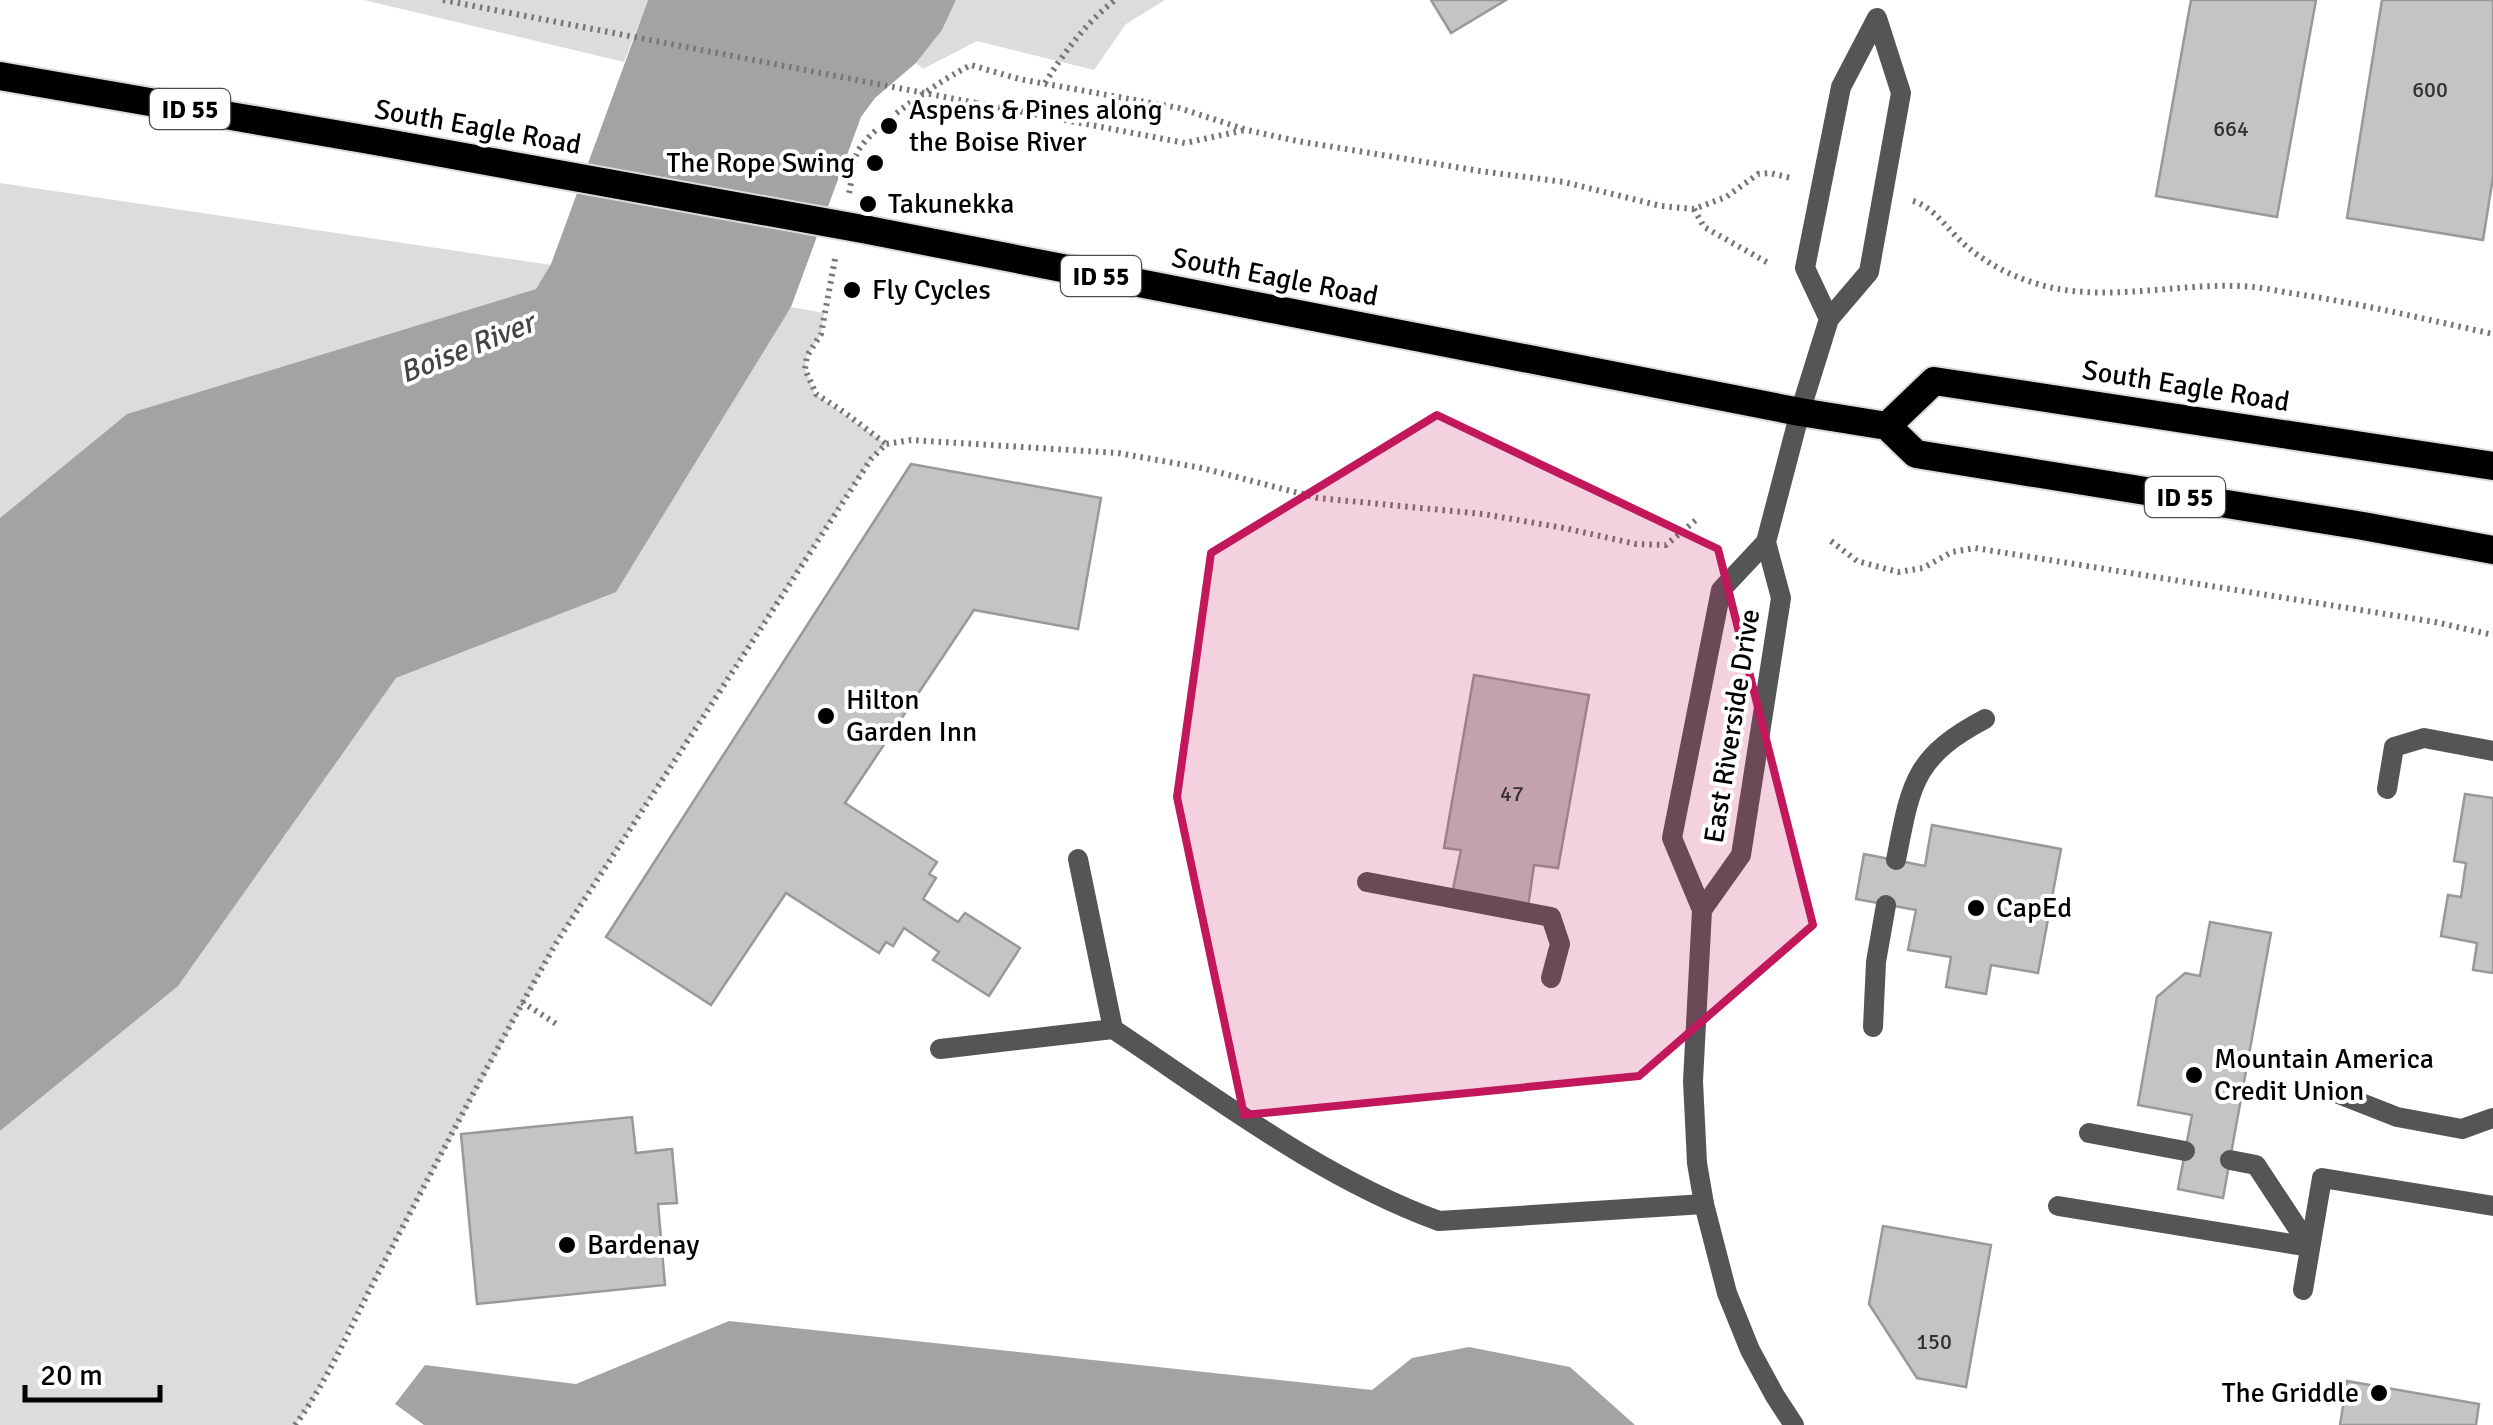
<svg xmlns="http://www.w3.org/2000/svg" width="2493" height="1425" font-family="Signika,sans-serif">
<rect width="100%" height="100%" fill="#fff"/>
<path fill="#dcdcdc" d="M364,0H648L624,62Z
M956,0H1165L1126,24L1094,70L977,41L923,69L916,63L942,30Z
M0,183L551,265L536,289L127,414L0,518Z
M791,307L824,313L821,334L807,356L805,369L815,394L886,444L871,459L558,940L356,1315L312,1402L295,1425H0V1131L137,1019L396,678L547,619L742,383Z"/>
<path fill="#a3a3a3" d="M648,0H956L942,30L916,63L875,98L861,117L791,307L616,592L396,678L178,986L0,1131V518L127,414L536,289L551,264Z
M729,1321L1372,1390L1412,1358L1469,1347L1570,1367L1635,1425H424L395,1404L425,1365L576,1384Z"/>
<path fill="#c4c4c4" stroke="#999" stroke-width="2.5" d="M1431,0H1506L1451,33Z
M2191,0H2316L2277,217L2156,196Z
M2382,0H2493V177L2483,240L2347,218Z
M911,464L1101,498L1078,629L974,610L845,803L937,862L929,874L936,878L923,899L958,922L965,913L1020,948L989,996L933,960L939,952L904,928L893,946L886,942L879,953L786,893L711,1005L606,937Z
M1474,675L1589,695L1558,868L1534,865L1528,907L1452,894L1461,850L1444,848Z
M2465,794L2493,798V973L2473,970L2477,943L2441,936L2448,895L2461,897L2466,863L2454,861Z
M1932,825L2061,849L2038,973L1991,965L1986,994L1946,987L1951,957L1908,950L1916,910L1856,899L1864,854L1925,866Z
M2210,922L2271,933L2223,1198L2178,1189L2192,1115L2138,1105L2157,997L2185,973L2200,976Z
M632,1117L636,1153L672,1149L677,1203L658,1204L665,1285L477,1304L461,1134Z
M1883,1226L1991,1245L1966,1387L1917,1378L1869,1304Z
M2347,1381L2479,1404L2476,1425H2340Z"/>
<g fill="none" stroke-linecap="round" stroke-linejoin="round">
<defs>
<path id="trunk" d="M0,76L381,142
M868,230L1800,412L1887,426L1916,454L2363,526L2493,550
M1887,426L1934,381L2493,466"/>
</defs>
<use href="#trunk" stroke="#dbdbdb" stroke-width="32"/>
<path stroke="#777" stroke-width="6" stroke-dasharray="2.5 5" stroke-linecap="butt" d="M1045,83C1065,51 1085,24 1115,0
M976,103L1185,143L1245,130
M849,193C852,181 852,165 857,153C869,127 944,78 971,65L1019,79L1179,108L1247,130L1297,141L1480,171L1564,182L1661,206L1694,209L1726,197L1758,174L1770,173L1791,178
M1913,201C1934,207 1948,230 1965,245C1989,266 2021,281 2053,288C2114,300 2176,284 2237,286C2255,286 2273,290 2290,293C2359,303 2425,319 2493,334
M1694,209L1704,227L1770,264
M835,259L821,334L807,356L805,369L816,394L844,412L886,444
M1831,541L1857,561L1898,572L1923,568L1952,552L1975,548L2435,622L2493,635
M522,1002L558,1025
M295,1425C330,1378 352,1322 380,1270C438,1160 496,1048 558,940L871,459L886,444L911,440L1118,453L1202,468L1318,498L1483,514L1564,528L1636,544L1666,545L1696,520"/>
<path stroke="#555" stroke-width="20" d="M2387,789L2394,747L2424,738L2493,751
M1078,859L1113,1029
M1896,860C1911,784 1913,757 1985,719
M1367,882L1551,917L1560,944L1551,978
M1873,1027L1876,962L1886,905
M940,1049L1113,1029C1217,1098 1321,1178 1439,1221L1704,1204
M2336,1093L2397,1117L2462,1129L2493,1118
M2089,1133L2185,1151
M2230,1160L2256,1165L2310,1247
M2058,1206L2310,1247
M2303,1290L2322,1178L2493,1206"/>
<path stroke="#555" stroke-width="20" d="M1800,412L1829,319L1869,272L1901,93L1877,18L1841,87L1805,268L1829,319"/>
<path stroke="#555" stroke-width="20" d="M1766,542L1800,412
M1702,910L1741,855L1781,598L1766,542L1721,590L1672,838L1702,910L1693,1081L1697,1163L1704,1204L1727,1293L1750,1350L1775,1396L1794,1425"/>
<use href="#trunk" stroke="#000" stroke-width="28"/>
<defs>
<path id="trunk-bridge" d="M381,142L868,230"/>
</defs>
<use href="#trunk-bridge" stroke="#dbdbdb" stroke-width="32" stroke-linecap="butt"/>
<path stroke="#777" stroke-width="6" stroke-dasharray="2.5 5" stroke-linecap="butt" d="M443,0L976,103"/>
<use href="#trunk-bridge" stroke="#000" stroke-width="28"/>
</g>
<path fill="#c2185b" fill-opacity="0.2" stroke="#c2185b" stroke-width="8" stroke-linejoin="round" d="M1437,415L1718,549L1813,925L1639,1076L1244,1115L1177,797L1211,553Z"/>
<g fill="#000" stroke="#fff" stroke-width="4">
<circle cx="889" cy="126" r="10"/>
<circle cx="875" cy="163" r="10"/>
<circle cx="868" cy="204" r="10"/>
<circle cx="852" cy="290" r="10"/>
<circle cx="826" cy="716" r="10"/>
<circle cx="1976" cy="908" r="10"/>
<circle cx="2194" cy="1075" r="10"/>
<circle cx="567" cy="1245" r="10"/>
<circle cx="2379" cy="1393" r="10"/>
</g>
<g text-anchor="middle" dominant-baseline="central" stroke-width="8" stroke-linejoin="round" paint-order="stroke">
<g font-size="22" fill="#313131">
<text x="2430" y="89">600</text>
<text x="2231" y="128">664</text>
<text x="1512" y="793">47</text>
<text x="1934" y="1341">150</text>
</g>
<g fill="#fff" stroke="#4c4c4c" stroke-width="2.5">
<rect x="150" y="89" width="80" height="40" rx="8"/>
<rect x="1061" y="256" width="80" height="40" rx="8"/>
<rect x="2145" y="477" width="80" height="40" rx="8"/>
</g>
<g font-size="25" font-weight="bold" fill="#000">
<text x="190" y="109">ID 55</text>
<text x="1101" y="276">ID 55</text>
<text x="2185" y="497">ID 55</text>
</g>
<g font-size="28" fill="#000" stroke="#fff" text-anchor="start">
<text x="909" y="110">Aspens &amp; Pines along<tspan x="909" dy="32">the Boise River</tspan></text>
<text x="855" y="163" text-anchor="end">The Rope Swing</text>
<text x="888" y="204">Takunekka</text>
<text x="872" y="290">Fly Cycles</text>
<text x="846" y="700">Hilton<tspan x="846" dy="32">Garden Inn</tspan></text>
<text x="1996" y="908">CapEd</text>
<text x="2214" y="1059">Mountain America<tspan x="2214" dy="32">Credit Union</tspan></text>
<text x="587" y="1245">Bardenay</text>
<text x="2359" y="1393" text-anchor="end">The Griddle</text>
</g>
<g font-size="28" fill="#000" stroke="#fff">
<text transform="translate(478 127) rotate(10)">South Eagle Road</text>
<text transform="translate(1275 277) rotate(11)">South Eagle Road</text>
<text transform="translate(2186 386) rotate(9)">South Eagle Road</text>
<text transform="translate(1732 726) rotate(-81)">East Riverside Drive</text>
</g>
<g font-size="30" font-style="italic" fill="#444" stroke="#fff">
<text transform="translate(467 348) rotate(-22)">Boise River</text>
</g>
</g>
<path d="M25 1385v15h135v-15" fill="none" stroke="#000000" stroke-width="5"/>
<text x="40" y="1385" font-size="30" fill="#000000" stroke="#ffffff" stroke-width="8" paint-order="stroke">20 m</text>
</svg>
